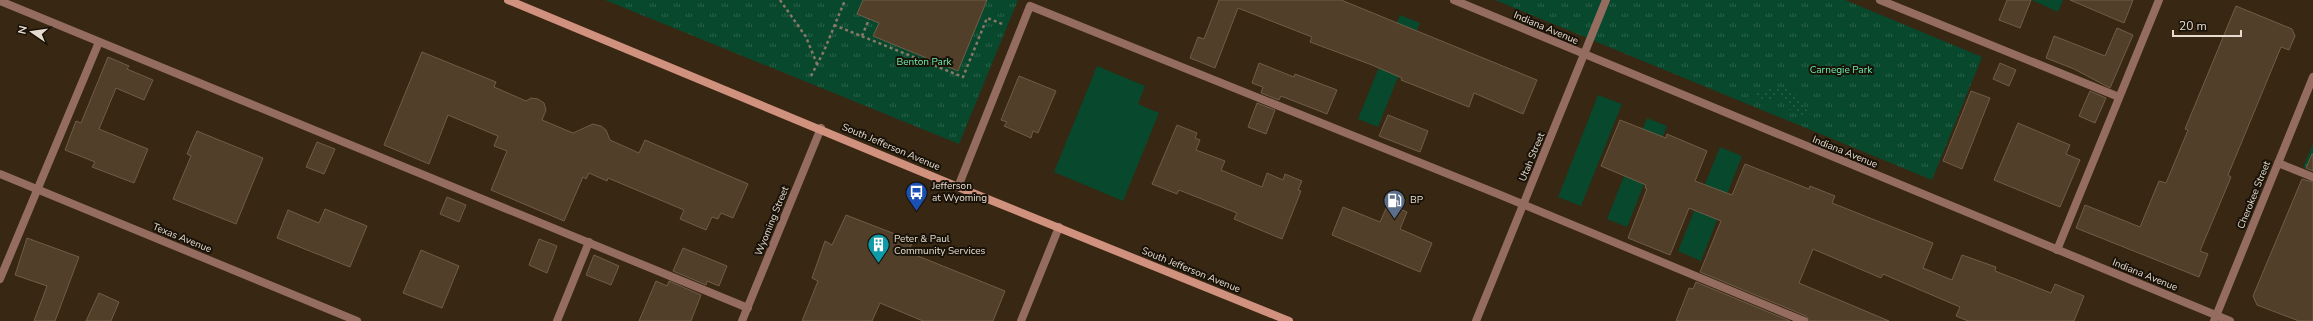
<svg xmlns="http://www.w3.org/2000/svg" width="2313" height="321" font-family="'Nunito Sans',sans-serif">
<defs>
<pattern id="park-tufts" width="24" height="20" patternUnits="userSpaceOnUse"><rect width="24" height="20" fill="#08482d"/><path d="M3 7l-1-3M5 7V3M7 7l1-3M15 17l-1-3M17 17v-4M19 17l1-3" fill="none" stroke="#2c624a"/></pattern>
<pattern id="garden-dots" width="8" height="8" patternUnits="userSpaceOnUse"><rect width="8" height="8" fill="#08482d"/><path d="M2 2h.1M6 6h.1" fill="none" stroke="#2c624a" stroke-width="1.8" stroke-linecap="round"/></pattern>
</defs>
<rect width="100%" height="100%" fill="#382712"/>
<path fill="#08482d" d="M2032,0H2063L2058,12Z
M1400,15L1420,23L1378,127L1358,119Z
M1097,66L1145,86L1138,104L1159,113L1123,201L1054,172Z
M1598,95L1622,104L1581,206L1558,197Z
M1647,118L1667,126L1627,227L1607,219Z
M1720,147L1742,156L1701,261L1678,251Z"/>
<path fill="url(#park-tufts)" d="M605,0H1018L959,144Z
M1495,0H1845L1982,57L1932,180Z
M2313,144V171L2303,167Z"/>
<path fill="url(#garden-dots)" d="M1779,87C1802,92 1801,105 1814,120L1786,108L1789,101L1774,95L1770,102L1751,94Z"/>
<path fill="#513f29" stroke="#705d47" d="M863,0H987L958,71L873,36L879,23L857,14Z
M1219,0H1341L1537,80L1523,114L1474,93L1469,107L1401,80L1402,78L1372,65L1310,42L1312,37L1238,8L1215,68L1190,58L1198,37L1204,39Z
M2007,0H2031L2020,28L1999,20Z
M2070,0H2133L2124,23Z
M2236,6L2292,29L2295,36L2289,50L2281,47L2228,175L2231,177L2200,251L2208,254L2199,277L2076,228L2085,205L2140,227L2159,181L2166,183L2188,130L2185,129Z
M2117,28L2133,35L2110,88L2074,69L2046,58L2054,36L2105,56Z
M422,52L496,82L494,87L526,101L531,98L538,99L544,103L546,110L542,120L573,133L593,124L601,126L606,130L610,140L639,153L645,140L748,184L733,218L721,213L718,219L712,217L706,230L680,219L684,210L608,178L607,181L589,173L586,179L583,177L564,221L491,190L507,151L494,146L498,136L448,115L429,164L384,145Z
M108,57L129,66L127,69L153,80L144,100L116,88L99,129L148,149L134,183L92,167L95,162L65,150L76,121L81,123Z
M1259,63L1294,77L1295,74L1337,90L1327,114L1281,96L1279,100L1261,93L1263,87L1252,83Z
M2000,63L2016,70L2009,86L1993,79Z
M1019,76L1056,91L1038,133L1033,131L1031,138L1004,126L1007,122L1001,120Z
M1971,91L1990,98L1962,169L1943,161Z
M2090,91L2106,98L2095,123L2079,116Z
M1257,103L1275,110L1266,134L1248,127Z
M1388,115L1428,131L1420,152L1379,136Z
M1620,120L1666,138L1667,134L1707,151L1695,181L1732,195L1745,164L1809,189L1810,186L1835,196L1832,203L1933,243L1923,268L1952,280L1962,255L1996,267L1995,271L2051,293L2055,284L2084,296L2074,321H1968L1956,316L1960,307L1883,274L1881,278L1813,249L1799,283L1889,321H1809L1806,316L1700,272L1721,221L1689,208L1670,255L1628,238L1647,189L1645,188L1646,185L1601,166Z
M2018,123L2070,145L2066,154L2080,160L2060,207L1994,180Z
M1177,125L1197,133L1195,138L1200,140L1196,150L1225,161L1221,170L1262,187L1267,173L1283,180L1285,174L1302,181L1298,190L1301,191L1282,239L1234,219L1237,213L1179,190L1177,194L1152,184Z
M197,131L263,158L236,224L173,199L191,156L187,154Z
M317,142L335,149L324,174L306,167Z
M2312,154H2313V171L2306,168Z
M2302,179L2313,182V321H2299L2257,305L2253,296Z
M447,197L466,205L459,222L440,214Z
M1388,204L1407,212L1400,229L1432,243L1420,272L1332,235L1343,207L1380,222Z
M325,209L367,226L350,267L277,238L288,210L319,223Z
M846,215L913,241L908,252L1005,291L993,321H923L880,303L872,321H802L818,281L812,278L825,241L832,245Z
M27,238L79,257L55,321H34L47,286L15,275Z
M539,239L557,246L547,273L529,265Z
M683,248L727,266L719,286L707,281L706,285L673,271Z
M421,250L459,266L442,308L403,293Z
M594,255L619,266L611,285L586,275Z
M656,281L667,286L669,281L701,295L691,321H639Z
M1696,282L1790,321H1676L1689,288L1693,289Z
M99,293L119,302L111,321H86Z"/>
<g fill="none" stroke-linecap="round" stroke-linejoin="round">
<path stroke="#877867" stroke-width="2.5" stroke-dasharray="3 3" stroke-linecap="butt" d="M780,0L806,37L817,64
M834,25L963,77L987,18L1005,25
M862,36L869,19
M811,76L824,51L845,0"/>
<path stroke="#946d60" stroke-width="8" d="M1880,0L2119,97
M0,1L748,308
M2278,163L2313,177
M958,187L1030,6L1498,194L1804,321
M2057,250L2159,0
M0,279L99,42
M557,321L589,242
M1021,321L1059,227"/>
<path stroke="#946d60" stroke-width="8" d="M1454,0L2230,321
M0,174L357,321
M742,321L821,128
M1476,321L1606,0"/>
<path stroke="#946d60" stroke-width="8" d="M2214,321L2313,77"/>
<path stroke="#d0917e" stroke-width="8" d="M508,0L958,187L1289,321"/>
</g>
<defs>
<symbol id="bus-pin" viewBox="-11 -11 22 30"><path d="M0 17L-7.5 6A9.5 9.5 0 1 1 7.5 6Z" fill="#1a4fb4" stroke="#191209"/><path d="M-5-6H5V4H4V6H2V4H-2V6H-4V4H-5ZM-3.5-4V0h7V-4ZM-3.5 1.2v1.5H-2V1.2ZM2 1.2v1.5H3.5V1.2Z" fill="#fff"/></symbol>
<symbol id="fuel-pin" viewBox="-11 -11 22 30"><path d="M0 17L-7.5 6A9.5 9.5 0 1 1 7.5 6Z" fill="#5c6f8a" stroke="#191209"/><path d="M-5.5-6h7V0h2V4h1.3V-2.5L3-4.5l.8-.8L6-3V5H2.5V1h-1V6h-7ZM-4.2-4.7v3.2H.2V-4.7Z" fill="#fff"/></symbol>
<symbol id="building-pin" viewBox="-11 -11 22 30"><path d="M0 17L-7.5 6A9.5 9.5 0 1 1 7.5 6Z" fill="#0f9aa8" stroke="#191209"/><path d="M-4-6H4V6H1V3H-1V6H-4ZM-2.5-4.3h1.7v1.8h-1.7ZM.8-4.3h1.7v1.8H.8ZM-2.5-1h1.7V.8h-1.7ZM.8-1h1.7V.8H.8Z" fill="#fff"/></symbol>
</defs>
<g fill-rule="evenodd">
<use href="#bus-pin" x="904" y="180" width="25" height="34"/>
<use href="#fuel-pin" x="1382" y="188" width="25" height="34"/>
<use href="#building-pin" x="866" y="232" width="25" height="34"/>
</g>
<g text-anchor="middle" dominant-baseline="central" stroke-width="4" stroke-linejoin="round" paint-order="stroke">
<g font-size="10" fill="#e6dbce" stroke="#191209">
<text transform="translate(1546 28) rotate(23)">Indiana Avenue</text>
<text transform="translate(891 147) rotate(23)">South Jefferson Avenue</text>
<text transform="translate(1845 152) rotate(22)">Indiana Avenue</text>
<text transform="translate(1532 157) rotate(-68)">Utah Street</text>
<text transform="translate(2254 195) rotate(-68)">Cherokee Street</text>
<text transform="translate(772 221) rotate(-68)">Wyoming Street</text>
<text transform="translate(182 238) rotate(22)">Texas Avenue</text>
<text transform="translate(1191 270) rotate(22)">South Jefferson Avenue</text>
<text transform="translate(2145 275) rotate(22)">Indiana Avenue</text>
</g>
<g font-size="10" fill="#6defad" stroke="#191209">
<text x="924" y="62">Benton Park</text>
<text x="1841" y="70">Carnegie Park</text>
</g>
<g font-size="10" fill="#e6dbce" stroke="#191209" text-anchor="start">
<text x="932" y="186">Jefferson<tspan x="932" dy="12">at Wyoming</tspan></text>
<text x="1410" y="200">BP</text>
<text x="894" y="239">Peter &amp; Paul<tspan x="894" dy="12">Community Services</tspan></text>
</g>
</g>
<g transform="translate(32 32) rotate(283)" stroke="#191209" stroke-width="3" paint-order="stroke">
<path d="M0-3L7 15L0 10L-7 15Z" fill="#e6dbce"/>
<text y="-6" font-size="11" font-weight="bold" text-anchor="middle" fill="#e6dbce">N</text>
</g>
<path d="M2173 30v6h68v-6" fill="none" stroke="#e6dbce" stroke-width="2"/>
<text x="2179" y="30" font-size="12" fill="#e6dbce" stroke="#191209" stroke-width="3" paint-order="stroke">20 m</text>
</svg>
